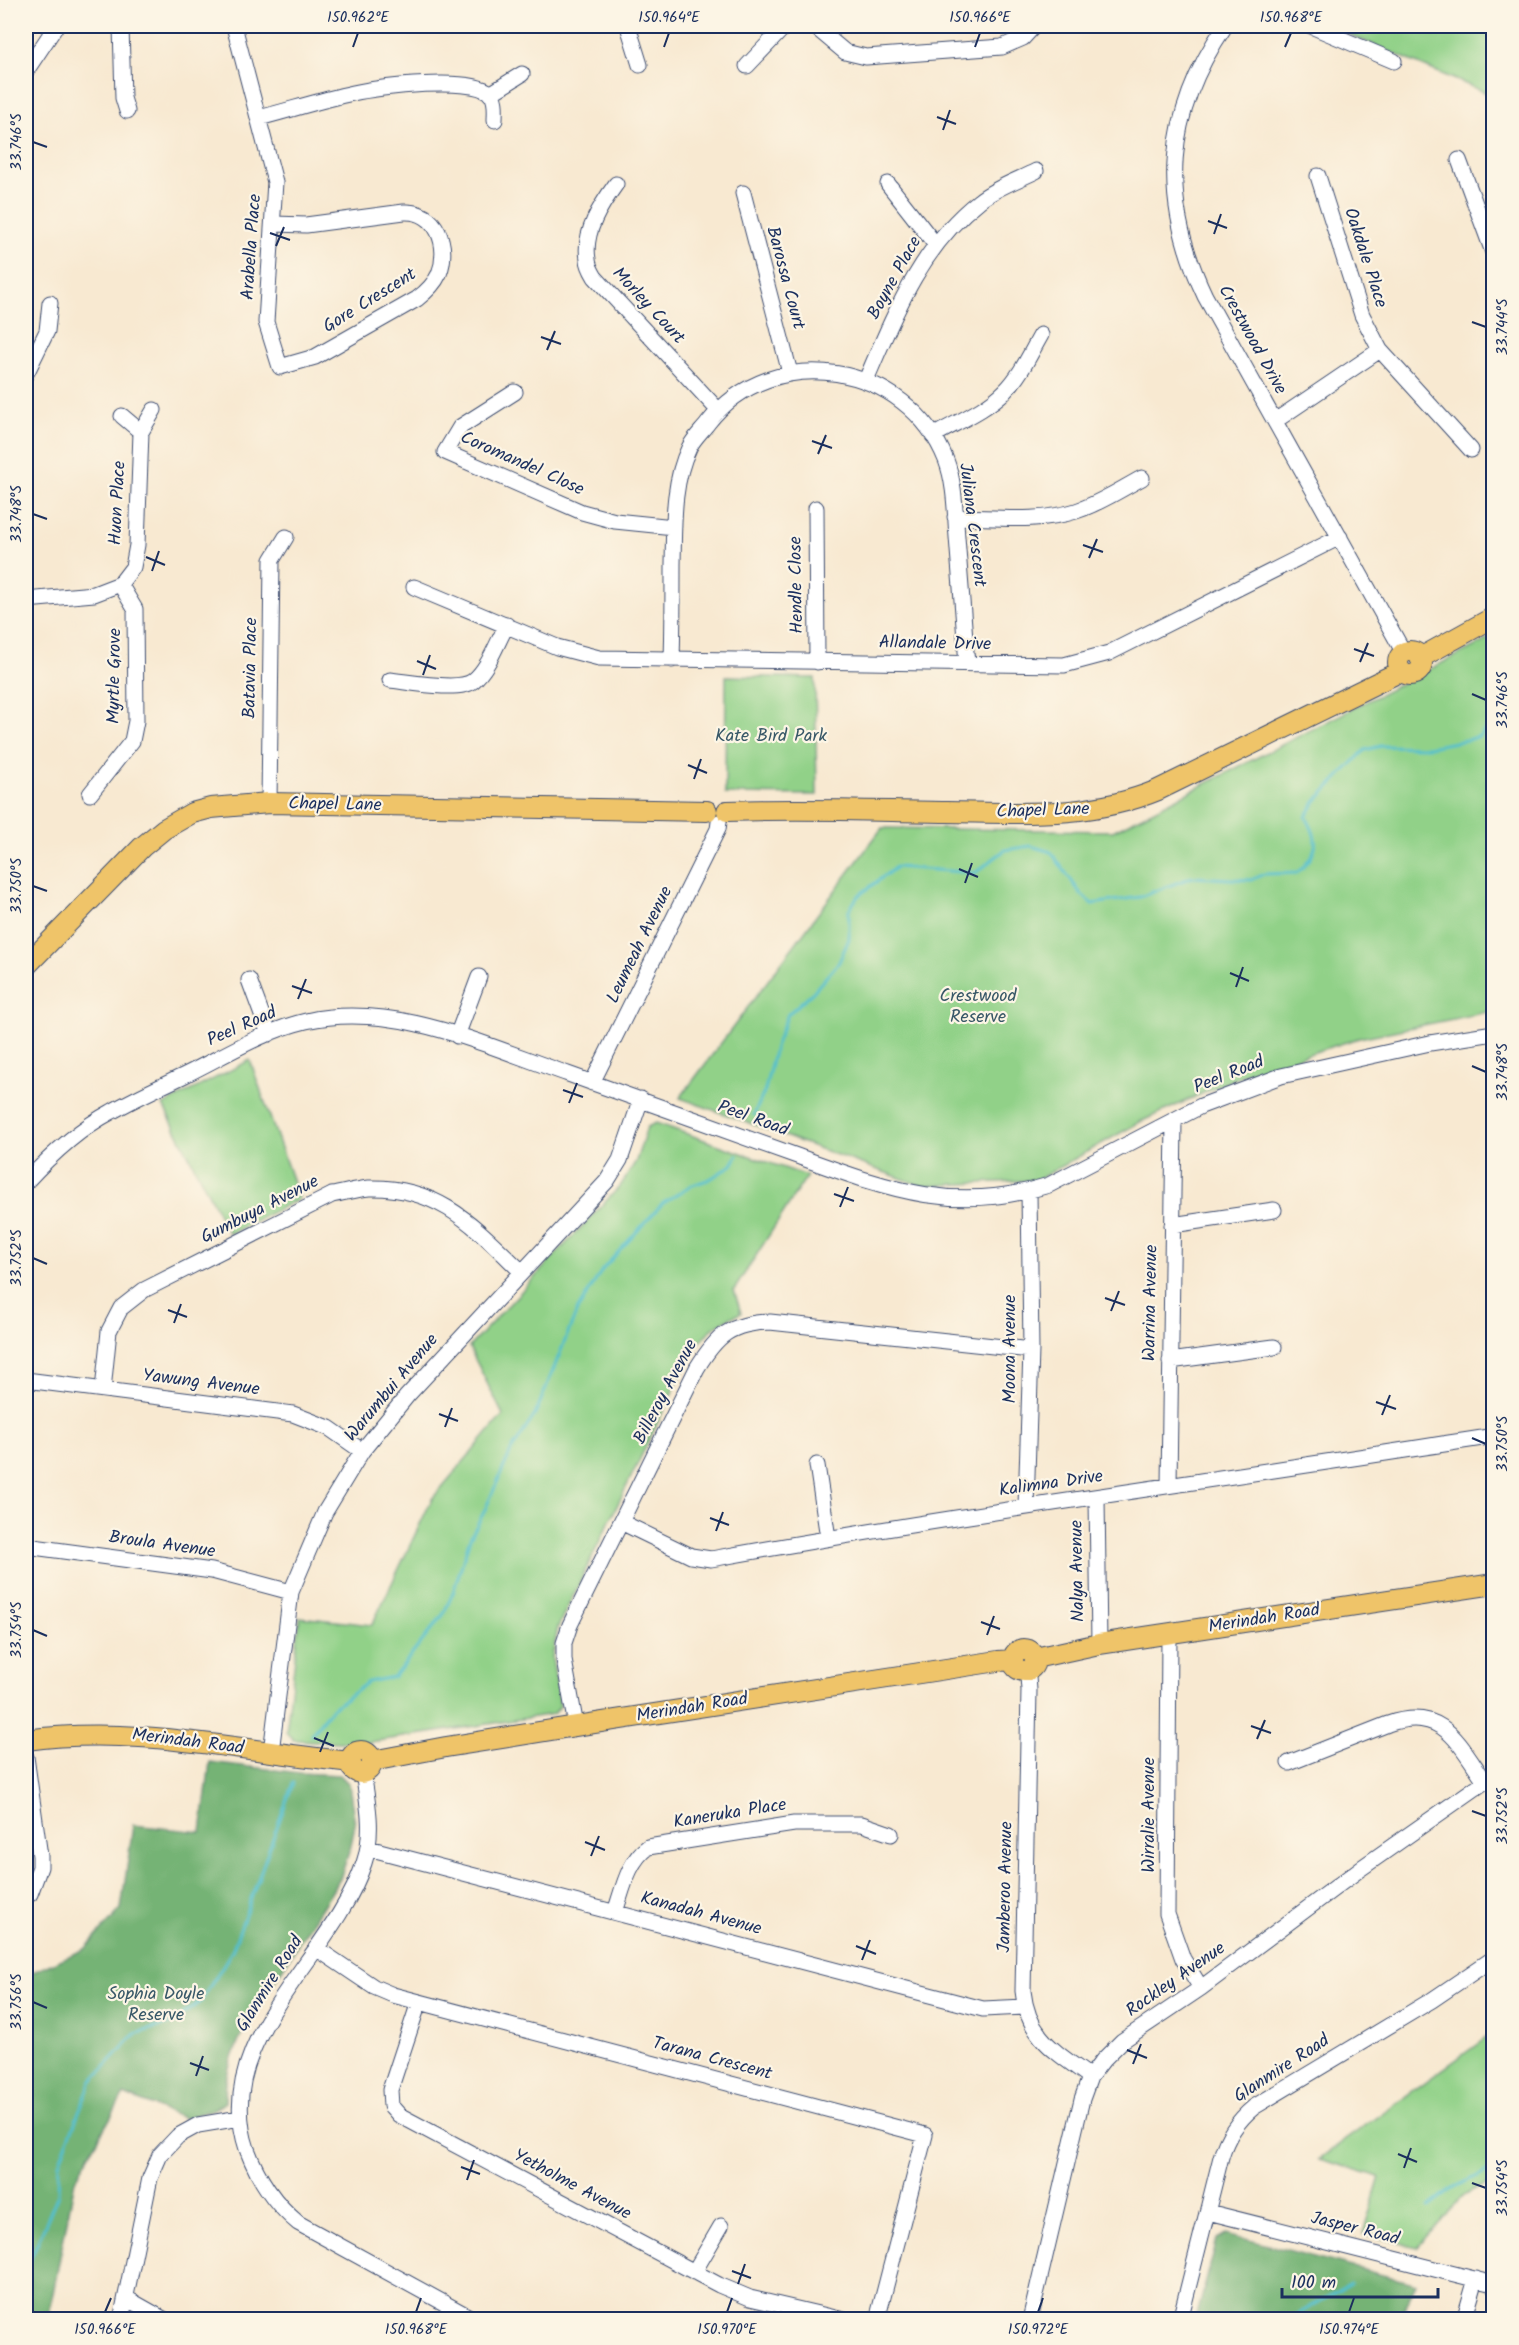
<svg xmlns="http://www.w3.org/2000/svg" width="1519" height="2345" font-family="Kalam,sans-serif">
<rect width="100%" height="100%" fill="#fcf5e5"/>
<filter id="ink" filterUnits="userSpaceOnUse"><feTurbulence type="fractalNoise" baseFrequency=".0167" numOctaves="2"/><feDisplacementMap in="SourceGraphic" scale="12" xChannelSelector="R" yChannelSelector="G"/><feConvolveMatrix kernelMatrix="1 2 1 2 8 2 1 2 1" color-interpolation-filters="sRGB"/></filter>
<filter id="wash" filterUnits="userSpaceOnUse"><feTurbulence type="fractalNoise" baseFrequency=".008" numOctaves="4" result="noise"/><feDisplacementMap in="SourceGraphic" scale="24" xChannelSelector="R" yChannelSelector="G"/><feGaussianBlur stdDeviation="1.35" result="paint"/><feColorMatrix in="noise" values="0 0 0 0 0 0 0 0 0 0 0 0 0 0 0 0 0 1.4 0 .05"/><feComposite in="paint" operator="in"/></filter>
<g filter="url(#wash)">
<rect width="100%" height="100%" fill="#f8e9d1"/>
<path fill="#91d188" stroke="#568073" stroke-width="1.5" d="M1329,26H1493V97L1489,94Z
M1493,635V1011L1359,1038L1243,1075L1140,1122L1037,1180L922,1186L680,1098L882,828L1113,831L1481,643Z
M726,676L815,678L817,795L725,794Z
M250,1060L299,1199L229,1234L163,1105Z
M656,1123L807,1176L734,1290L741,1313C716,1323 708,1331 692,1352L558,1627L552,1658L560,1706L554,1714L364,1743L293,1740L286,1732L300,1617L372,1625L432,1499L503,1415L469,1347L621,1185L636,1161L647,1127Z
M1493,2033V2181L1463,2196L1417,2247L1363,2234L1380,2177L1319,2159Z"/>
<path fill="#74b374" stroke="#487169" stroke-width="1.5" d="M210,1762L300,1773L340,1775L349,1784L355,1824L351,1846L340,1879L244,2029L231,2060L226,2080L225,2102C214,2112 199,2112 185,2119L124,2094L75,2180L48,2319H26V1975L85,1949L121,1909L133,1825L201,1832Z
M1226,2234L1417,2284L1399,2319H1196L1217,2239Z"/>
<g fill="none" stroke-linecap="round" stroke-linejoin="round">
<path stroke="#53bfce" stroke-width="3" d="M754,1115L765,1090L775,1047L788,1014L813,992L839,962L849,939V910L858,896L896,867L975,873L1005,850L1031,846L1051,852L1081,894L1092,904L1140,897L1192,877L1251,880L1264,874L1297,873C1318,854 1321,842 1306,817L1315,802L1365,750L1381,746L1428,747L1467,740L1480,736L1494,719
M311,1735L330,1710L368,1682L394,1677L443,1615L453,1593L470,1538L484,1512L511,1451L535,1415L577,1311L602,1270L662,1204L690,1186L710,1179L732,1165L737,1156
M1429,2207L1451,2189L1494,2168
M26,2270L58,2194L59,2163L91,2082L135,2034L172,2023L201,2001L232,1951L293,1783
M1288,2320L1350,2284"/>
</g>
</g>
<g filter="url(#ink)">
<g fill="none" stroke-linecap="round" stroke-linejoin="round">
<defs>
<path id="minor" d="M121,26L123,98L127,111
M234,26L275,182L266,322L280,367L315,357L417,299C426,292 434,285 439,274C450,246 437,210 404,212L306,225L274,224
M628,26L640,65
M814,26L845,52L866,57L1002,47L1023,38L1034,26
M1225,26C1165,115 1159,199 1205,296L1404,653
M1311,26L1394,61
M747,66L785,26
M26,71L56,26
M490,94L522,74
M259,118C290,110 321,100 353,93C379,87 471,76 490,93C497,99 495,112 495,120
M1459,160L1494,255
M1318,176L1362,315L1380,350L1471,450
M616,184C601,205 583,232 588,259C588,265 592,272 595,277L718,410
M888,184L935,244
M743,193L790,373
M26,374L47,331L50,303
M866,380C894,315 921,246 979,201C995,188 1018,180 1036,171
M515,392L460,427L445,452L582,512L615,521L674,527
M122,416L141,432
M1275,421L1380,350
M933,436C957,422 986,410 1005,391C1021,375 1030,354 1041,335
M816,508L817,662
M955,517C994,517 1038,523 1076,511C1099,504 1121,489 1142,478
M414,587L557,647L599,658L1064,665L1109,653L1340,537
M26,600L94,594L120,584L133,567L137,545L141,432L154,410
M672,660C673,628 673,596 673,564C674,526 672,483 689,448C693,439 702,431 708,423C773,339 908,363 946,460C955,483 955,512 957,537C960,579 964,621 967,664
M390,680C409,682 459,692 473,681C489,668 497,642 507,625
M90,794L132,741L136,721L135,609L120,584
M269,803L272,560L286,537
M249,980L269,1034
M457,1036L479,977
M592,1083L718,829L719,822
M26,1182C50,1156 79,1129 111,1112C135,1098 160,1087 185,1075C224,1056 263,1031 306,1021C395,1001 486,1046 568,1074C644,1101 721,1129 797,1156C886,1188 953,1215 1049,1185L1201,1106L1281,1076L1430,1043L1494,1033
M1172,1225L1274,1210
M1170,1361L1274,1347
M26,1380L293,1414L329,1428L362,1451
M103,1390L109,1331L121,1308L144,1290L332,1195C344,1193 357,1189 369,1188C440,1186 475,1227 522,1272
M817,1465L828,1538
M1169,1485L1174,1121
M1097,1498L1099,1644
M1026,1506L1031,1350L1029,1191
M621,1522L691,1556L711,1559C971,1512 1233,1478 1494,1436
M26,1546L212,1571L291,1592
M1169,1634L1167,1914L1183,1959L1201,1988
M1025,1671L1028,1677L1029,1690L1023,1991C1028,2038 1055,2051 1090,2077
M576,1726L564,1660V1643L570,1625L697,1368C717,1335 731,1323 770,1322L1031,1350
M271,1752L291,1592L325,1512L362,1451L407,1396L607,1181L620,1160L641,1099
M26,1757L40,1856V1867L30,1894
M1289,1763L1388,1724C1442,1705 1458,1742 1485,1781
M363,1773C368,1804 374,1833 364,1863C333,1958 210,2039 247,2149C258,2179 274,2203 298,2223L475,2320
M368,1848L983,2009L1025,2007
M615,1912C623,1889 628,1861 648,1847L794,1824H862L891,1834
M316,1948L374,1987L393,1995L925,2135L877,2320
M419,2002L390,2090L391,2106L399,2115L719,2285L750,2298L844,2320
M1208,2212L1494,2284
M694,2272L721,2226
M126,2298L165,2320
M121,2320L150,2178L160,2155L178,2136L198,2125L240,2118
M1030,2320L1082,2099L1090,2077L1103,2060L1122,2041L1201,1988L1360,1869L1494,1775
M1180,2320L1221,2157C1227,2136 1237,2121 1254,2107L1432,2000L1494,1958
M1464,2320L1476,2279"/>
<path id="major" d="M1398 663a12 12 0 1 1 24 0a12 12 0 1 1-24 0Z
M1420,658L1494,617
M727,811C800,808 874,811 947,812C1021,813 1088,819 1158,790L1393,675L1400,669
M26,966L142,847L164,829L192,813L211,808L269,803L707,811
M1013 1660a11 11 0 1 1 22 0a11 11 0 1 1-22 0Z
M1035,1658L1099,1644L1494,1584
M26,1740C135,1725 242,1751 351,1762
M350 1762a11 11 0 1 1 22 0a11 11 0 1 1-22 0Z
M372,1761L446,1747L576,1726L998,1661L1013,1660"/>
</defs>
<use href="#minor" stroke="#3c4b6f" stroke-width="17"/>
<use href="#major" stroke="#3c4b6f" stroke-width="22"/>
<use href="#minor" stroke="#fff" stroke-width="15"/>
<use href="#major" stroke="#efc469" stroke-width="20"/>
</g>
</g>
<path fill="none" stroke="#1b2f5e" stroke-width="2" d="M353,47L358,33M664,47L669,33M975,47L980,33M1285,47L1291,33M937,117L956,124M943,130L950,110M33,142L47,147M1208,221L1227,228M270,233L290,240M1214,234L1221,214M276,246L284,227M1472,322L1486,327M541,337L561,344M547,350L555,331M812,441L832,448M818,454L826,435M33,514L47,519M1083,545L1103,552M146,557L165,565M1089,558L1097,539M152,571L159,551M1354,649L1374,656M417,661L436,669M1360,662L1368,643M423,675L430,655M1472,694L1486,700M688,765L707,773M694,779L701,759M959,869L978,877M965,883L972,863M33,886L47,891M1230,973L1249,981M292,986L312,993M1236,987L1243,967M298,999L306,979M1472,1066L1486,1072M563,1090L583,1097M569,1103L577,1083M834,1194L854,1201M840,1207L848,1187M33,1258L47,1264M1105,1298L1125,1305M168,1310L187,1317M1111,1311L1119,1291M174,1323L181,1304M1376,1402L1396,1409M439,1414L458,1421M1382,1415L1390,1395M445,1427L452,1408M1472,1438L1486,1444M710,1518L729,1525M716,1531L723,1512M981,1622L1000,1629M33,1630L47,1636M987,1635L994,1616M1251,1726L1271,1733M314,1738L334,1746M1257,1739L1265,1720M320,1752L328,1732M1472,1811L1486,1816M585,1842L605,1850M591,1856L599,1836M856,1946L876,1954M862,1960L870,1940M33,2002L47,2008M1127,2050L1147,2058M190,2063L209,2070M1133,2064L1141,2044M196,2076L203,2056M1398,2154L1417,2162M461,2167L480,2174M1404,2168L1411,2148M467,2180L474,2160M1472,2183L1486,2188M732,2271L751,2278M738,2284L745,2264M105,2312L111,2298M416,2312L421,2298M727,2312L732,2298M1038,2312L1043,2298M1349,2312L1354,2298"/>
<g text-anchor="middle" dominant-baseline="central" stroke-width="4.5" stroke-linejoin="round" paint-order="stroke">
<g font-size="18" fill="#1b2f5e" stroke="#fcf5e5">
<text transform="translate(252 247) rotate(-86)">Arabella Place</text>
<text transform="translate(1365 258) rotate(72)">Oakdale Place</text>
<text transform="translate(785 278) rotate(75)">Barossa Court</text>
<text transform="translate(895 278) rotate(-61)">Boyne Place</text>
<text transform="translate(370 301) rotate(-32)">Gore Crescent</text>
<text transform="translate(648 306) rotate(47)">Morley Court</text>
<text transform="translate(1252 340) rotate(61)">Crestwood Drive</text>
<text transform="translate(522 464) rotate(24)">Coromandel Close</text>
<text transform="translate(118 503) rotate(-87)">Huon Place</text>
<text transform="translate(972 525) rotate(83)">Juliana Crescent</text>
<text transform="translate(797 585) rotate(-91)">Hendle Close</text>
<text transform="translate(935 644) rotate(1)">Allandale Drive</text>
<text transform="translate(251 668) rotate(-89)">Batavia Place</text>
<text transform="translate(115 676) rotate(-89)">Myrtle Grove</text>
<text transform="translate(335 805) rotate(1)">Chapel Lane</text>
<text transform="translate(1043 811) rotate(-2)">Chapel Lane</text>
<text transform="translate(640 945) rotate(-64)">Leumeah Avenue</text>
<text transform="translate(242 1027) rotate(-24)">Peel Road</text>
<text transform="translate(1229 1075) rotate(-22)">Peel Road</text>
<text transform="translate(753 1119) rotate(20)">Peel Road</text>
<text transform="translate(260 1210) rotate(-27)">Gumbuya Avenue</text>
<text transform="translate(1151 1303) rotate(-89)">Warrina Avenue</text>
<text transform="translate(1010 1349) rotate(-90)">Moona Avenue</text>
<text transform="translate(201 1383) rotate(7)">Yawung Avenue</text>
<text transform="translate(392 1388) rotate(-50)">Warumbui Avenue</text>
<text transform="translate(666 1392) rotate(-62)">Billeroy Avenue</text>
<text transform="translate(1051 1484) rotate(-8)">Kalimna Drive</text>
<text transform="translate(162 1545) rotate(8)">Broula Avenue</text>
<text transform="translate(1078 1571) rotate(-91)">Nalya Avenue</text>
<text transform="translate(1264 1619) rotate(-9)">Merindah Road</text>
<text transform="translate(692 1708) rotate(-9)">Merindah Road</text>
<text transform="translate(188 1742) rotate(7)">Merindah Road</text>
<text transform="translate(730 1814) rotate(-9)">Kaneruka Place</text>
<text transform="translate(1149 1815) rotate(-90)">Wirralie Avenue</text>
<text transform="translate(1006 1887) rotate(-89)">Jamberoo Avenue</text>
<text transform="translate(701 1914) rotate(15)">Kanadah Avenue</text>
<text transform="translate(1176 1980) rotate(-35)">Rockley Avenue</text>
<text transform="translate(270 1984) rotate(-58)">Glanmire Road</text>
<text transform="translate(712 2059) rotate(15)">Tarana Crescent</text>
<text transform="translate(1282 2069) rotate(-33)">Glanmire Road</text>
<text transform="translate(572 2185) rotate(28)">Yetholme Avenue</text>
<text transform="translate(1355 2229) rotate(14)">Jasper Road</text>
</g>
<g font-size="18" fill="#385868" stroke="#fcf5e5">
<text x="771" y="736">Kate Bird Park</text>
<text x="978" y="996">Crestwood<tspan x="978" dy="21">Reserve</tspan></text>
<text x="156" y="1994">Sophia Doyle<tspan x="156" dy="21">Reserve</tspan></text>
</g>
</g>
<rect width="1519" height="2345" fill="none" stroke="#fcf5e5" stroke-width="66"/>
<path d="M1282 2288v9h156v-9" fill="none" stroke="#1b2f5e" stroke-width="3"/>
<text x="1291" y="2288" font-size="18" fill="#1b2f5e" stroke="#fcf5e5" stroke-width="4.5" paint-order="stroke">100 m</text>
<rect x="33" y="33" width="1453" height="2279" fill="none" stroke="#1b2f5e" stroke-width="2"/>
<g font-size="15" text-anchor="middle" fill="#1b2f5e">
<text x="358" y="22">150.962°E</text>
<text x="669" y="22">150.964°E</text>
<text x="980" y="22">150.966°E</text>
<text x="1291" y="22">150.968°E</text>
<text transform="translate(16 142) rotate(-90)" y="5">33.746°S</text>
<text transform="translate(1502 327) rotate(-90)" y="5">33.744°S</text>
<text transform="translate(16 514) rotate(-90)" y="5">33.748°S</text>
<text transform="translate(1502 700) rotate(-90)" y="5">33.746°S</text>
<text transform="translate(16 886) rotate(-90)" y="5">33.750°S</text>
<text transform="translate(1502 1072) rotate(-90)" y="5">33.748°S</text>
<text transform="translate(16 1258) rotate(-90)" y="5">33.752°S</text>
<text transform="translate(1502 1444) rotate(-90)" y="5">33.750°S</text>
<text transform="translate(16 1630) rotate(-90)" y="5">33.754°S</text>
<text transform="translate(1502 1816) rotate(-90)" y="5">33.752°S</text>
<text transform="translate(16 2002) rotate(-90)" y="5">33.756°S</text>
<text transform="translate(1502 2188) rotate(-90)" y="5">33.754°S</text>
<text x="105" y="2334">150.966°E</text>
<text x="416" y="2334">150.968°E</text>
<text x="727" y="2334">150.970°E</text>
<text x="1038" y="2334">150.972°E</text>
<text x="1349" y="2334">150.974°E</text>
</g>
</svg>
